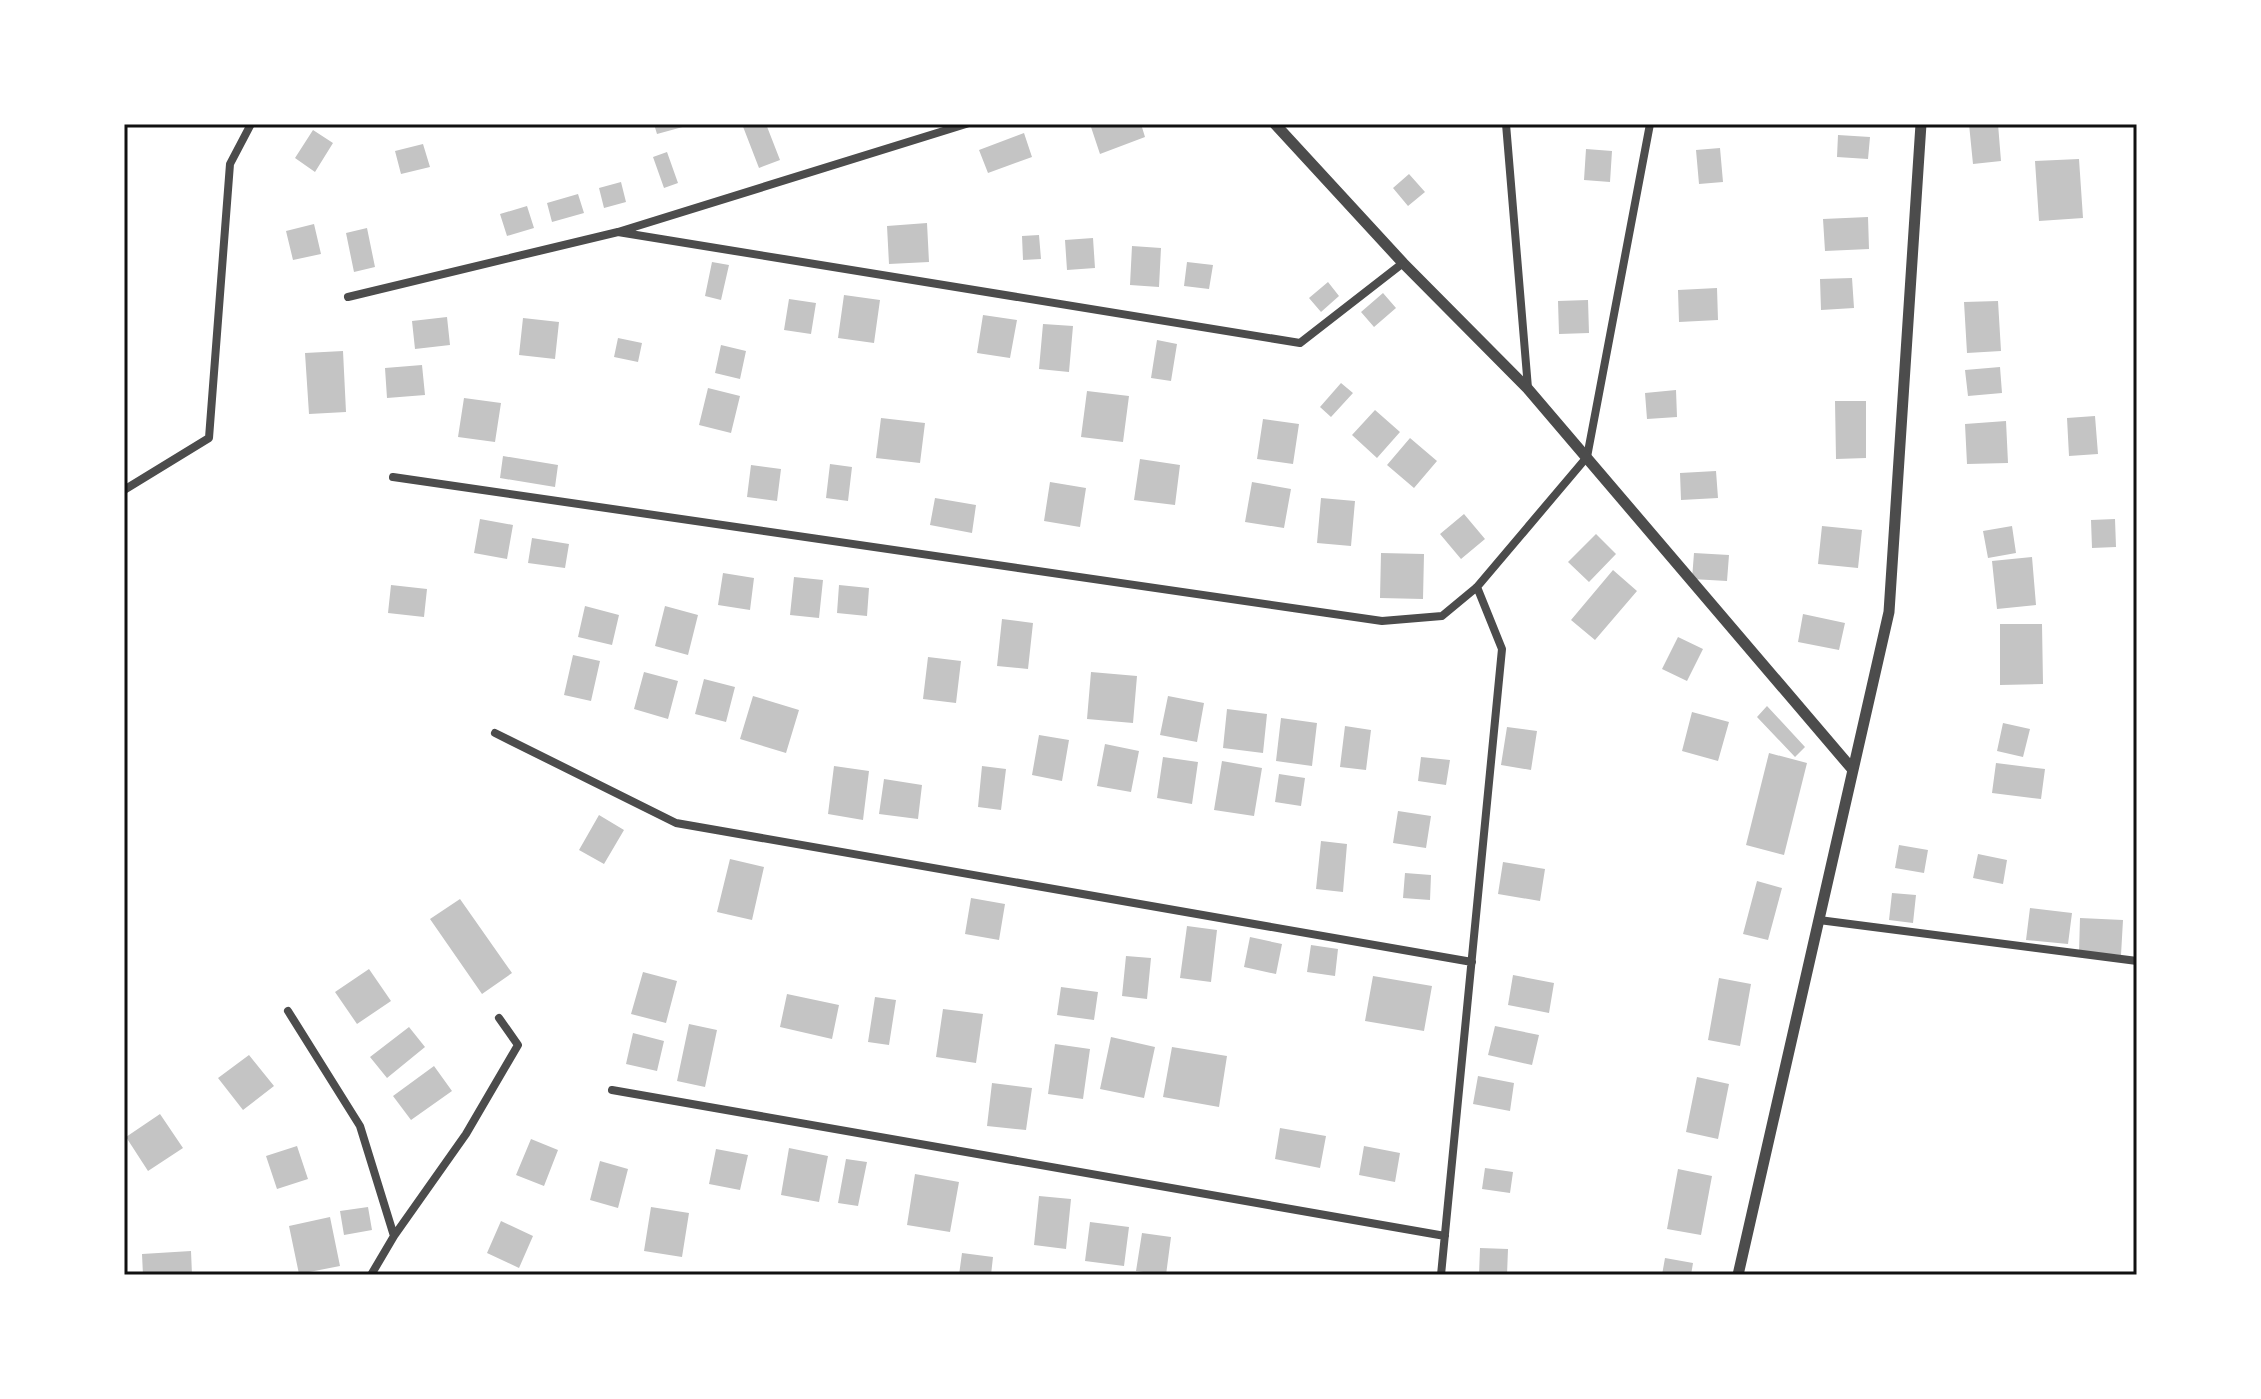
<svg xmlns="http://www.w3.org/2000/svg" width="2261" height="1399" font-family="Merriweather,serif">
<rect width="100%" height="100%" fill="#fff"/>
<path fill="#c4c4c4" d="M654,124H689L690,125L657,134Z
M742,124H766L780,160L759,168Z
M1090,124H1141L1145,137L1100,154Z
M1969,124H1998L2001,161L1973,164Z
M313,130L333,143L315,172L295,158Z
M1024,133L1032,157L988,173L979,150Z
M1838,135L1870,137L1868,159L1837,157Z
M423,144L430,167L401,174L395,151Z
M1720,148L1723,182L1699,184L1696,150Z
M1586,149L1612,151L1610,182L1584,180Z
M667,152L678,183L664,188L653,157Z
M2079,159L2083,218L2039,221L2035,161Z
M1409,174L1425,192L1408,206L1393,188Z
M621,182L626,202L604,208L599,188Z
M578,194L584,213L552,222L547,203Z
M527,206L534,228L507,236L500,214Z
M1868,217L1869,249L1825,251L1823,219Z
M927,223L929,262L889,264L887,226Z
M314,224L321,254L293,260L286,231Z
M367,228L375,267L354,272L346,233Z
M1039,235L1041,259L1023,260L1022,236Z
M1093,238L1095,268L1067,270L1065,240Z
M1132,246L1161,248L1159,287L1130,285Z
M712,262L729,265L721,300L705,296Z
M1187,262L1213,265L1209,289L1184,286Z
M1852,278L1854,308L1821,310L1820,279Z
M1328,282L1339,296L1321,312L1309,298Z
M1717,288L1718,320L1679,322L1678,290Z
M1383,293L1396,308L1374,327L1361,312Z
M844,295L880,300L874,343L838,338Z
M789,299L816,303L811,334L784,330Z
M1588,300L1589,333L1559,334L1558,301Z
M1998,301L2001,351L1967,353L1964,302Z
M983,315L1017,320L1010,358L977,353Z
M447,317L450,345L415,349L412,321Z
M523,318L559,322L555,359L519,355Z
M1043,324L1073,326L1069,372L1039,369Z
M618,338L642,343L638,362L614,357Z
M1157,340L1177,344L1171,381L1151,378Z
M721,345L746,351L740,379L715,373Z
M343,351L346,412L309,414L305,353Z
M422,365L425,395L387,398L385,368Z
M2000,367L2002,393L1968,396L1965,370Z
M1341,383L1353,393L1331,417L1320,407Z
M708,388L740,396L731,433L699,425Z
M1676,390L1677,417L1647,419L1645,393Z
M1087,391L1129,396L1123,442L1081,437Z
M464,398L501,403L495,442L458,437Z
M1835,401H1866V458L1836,459Z
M1375,410L1400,432L1377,458L1352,435Z
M2095,416L2098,454L2069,456L2067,418Z
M881,418L925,423L920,463L876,458Z
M1263,419L1299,424L1293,464L1257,459Z
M2006,421L2008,463L1967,464L1965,424Z
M1410,438L1437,461L1414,488L1387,465Z
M503,456L558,465L555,487L500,478Z
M1140,459L1180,465L1175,505L1134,500Z
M830,464L852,467L848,501L826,498Z
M751,465L781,469L777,501L747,497Z
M1716,471L1718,498L1681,500L1680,473Z
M1050,482L1086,488L1080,527L1044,521Z
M1252,482L1291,489L1284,528L1245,522Z
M935,498L976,505L972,533L930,525Z
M1321,498L1355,501L1351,546L1317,543Z
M1464,514L1485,539L1461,559L1440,534Z
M480,519L513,525L507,559L474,553Z
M2115,519L2116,547L2092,548L2091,520Z
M1822,526L1862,530L1858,568L1818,564Z
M2012,526L2016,553L1988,558L1983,531Z
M1596,534L1616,554L1589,582L1568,562Z
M532,538L569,544L565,568L528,563Z
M1381,553L1424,554L1423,599L1380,598Z
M1694,553L1729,555L1727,581L1692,579Z
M2032,557L2036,605L1997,609L1992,561Z
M1613,570L1637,591L1595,640L1571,620Z
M723,573L754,578L750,610L718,605Z
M794,577L823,580L819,618L790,615Z
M391,585L427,589L424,617L388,613Z
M839,585L869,588L867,616L837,613Z
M585,606L619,615L612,645L578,637Z
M665,606L698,615L688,655L655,646Z
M1803,614L1845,623L1839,650L1798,642Z
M1002,619L1033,623L1028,669L997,666Z
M2000,624H2042L2043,684L2000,685Z
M1678,637L1703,649L1687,681L1662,669Z
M573,655L600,661L591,701L564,695Z
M928,657L961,661L956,703L923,699Z
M644,672L678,681L668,719L634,709Z
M1091,672L1137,676L1133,723L1087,719Z
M704,679L735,687L726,722L695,714Z
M753,696L799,710L786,753L740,739Z
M1168,696L1204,703L1197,742L1160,735Z
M1767,706L1805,747L1795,757L1757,717Z
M1227,709L1267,714L1263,753L1223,748Z
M1692,712L1729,722L1718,761L1682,751Z
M1281,718L1317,723L1312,766L1276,761Z
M2003,723L2030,729L2023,757L1997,751Z
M1345,726L1371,730L1366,770L1340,767Z
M1507,727L1537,731L1531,770L1501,765Z
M1039,735L1069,740L1062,781L1032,775Z
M1105,744L1139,751L1131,792L1097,786Z
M1769,753L1807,763L1784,855L1746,845Z
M1163,757L1198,762L1192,804L1157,798Z
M1421,757L1450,760L1446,785L1418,781Z
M1222,761L1262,768L1254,816L1214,810Z
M1996,763L2045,769L2041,799L1992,793Z
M834,766L869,771L863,820L828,814Z
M982,766L1006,769L1001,810L978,807Z
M1279,774L1305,778L1301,806L1275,802Z
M884,779L922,785L918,819L879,814Z
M1398,811L1431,816L1426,848L1393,843Z
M599,815L624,830L604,864L579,850Z
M1321,841L1347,844L1343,892L1316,889Z
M1899,845L1928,850L1924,873L1895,868Z
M1978,854L2007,860L2003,884L1973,878Z
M730,859L764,867L752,920L717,912Z
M1503,862L1545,869L1540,901L1498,894Z
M1405,873L1431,875L1430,900L1403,898Z
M1757,881L1782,888L1768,940L1743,934Z
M1892,893L1916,895L1913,923L1889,920Z
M971,898L1005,904L999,940L965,934Z
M460,899L512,973L482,994L430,919Z
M2030,908L2072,913L2068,944L2026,940Z
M2080,918L2123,920L2121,955L2079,953Z
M1187,926L1217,930L1211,982L1180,978Z
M1250,937L1282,944L1276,974L1244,967Z
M1311,945L1338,949L1335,976L1307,972Z
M1126,956L1151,958L1147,999L1122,996Z
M369,969L391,1001L357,1024L335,992Z
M643,972L677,981L666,1023L631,1014Z
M1513,975L1554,983L1549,1013L1508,1005Z
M1373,976L1432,986L1424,1031L1365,1021Z
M1719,978L1751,984L1740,1046L1708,1040Z
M1061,987L1098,992L1094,1020L1057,1015Z
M787,994L839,1005L832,1039L780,1027Z
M875,997L896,1000L889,1045L868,1042Z
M943,1009L983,1014L976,1063L936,1057Z
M689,1024L717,1030L705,1087L677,1081Z
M1495,1026L1539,1035L1532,1065L1488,1055Z
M409,1027L425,1047L387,1078L370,1057Z
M633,1033L664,1041L657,1071L626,1064Z
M1111,1037L1155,1047L1144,1098L1100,1089Z
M1055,1044L1090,1049L1083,1099L1048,1094Z
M1172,1047L1227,1056L1219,1107L1163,1097Z
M249,1055L274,1086L243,1110L218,1078Z
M434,1066L452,1091L411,1120L393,1096Z
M1478,1076L1514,1083L1510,1111L1473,1104Z
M1697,1077L1729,1084L1718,1139L1686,1132Z
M992,1083L1032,1088L1026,1130L987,1126Z
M160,1114L183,1148L148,1171L126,1137Z
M1280,1128L1326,1136L1320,1168L1275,1159Z
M531,1139L558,1150L544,1186L516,1175Z
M297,1146L308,1179L277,1189L266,1156Z
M1364,1146L1400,1153L1395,1182L1359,1175Z
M789,1148L828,1156L819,1202L781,1195Z
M716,1149L748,1155L740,1190L709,1184Z
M846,1159L867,1162L858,1206L838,1203Z
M600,1161L628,1169L618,1208L590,1200Z
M1485,1168L1513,1172L1510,1193L1482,1189Z
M1678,1169L1712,1176L1701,1235L1667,1229Z
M915,1174L959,1182L950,1232L907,1225Z
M1039,1196L1071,1199L1066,1249L1034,1245Z
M368,1207L372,1230L344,1235L340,1211Z
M651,1207L689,1213L682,1257L644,1251Z
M330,1217L340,1266L299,1274L289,1226Z
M501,1221L533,1236L519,1268L487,1253Z
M1090,1222L1129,1227L1124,1266L1085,1261Z
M1142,1233L1171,1237L1166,1275L1136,1271Z
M1480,1248L1508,1249L1507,1275H1479Z
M191,1251L192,1275H143L142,1254Z
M962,1253L993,1257L991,1275H959Z
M1665,1258L1693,1263L1691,1275H1662Z"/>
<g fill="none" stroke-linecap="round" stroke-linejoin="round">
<path stroke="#4c4c4c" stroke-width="8" d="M1506,124L1528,388
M618,232L1300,343L1403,263
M348,297L618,232L966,124
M393,477L1382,621L1442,616L1477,587L1587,457L1650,124
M124,490L209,438L230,164L251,124
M495,733L676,823L1472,962
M1819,920L2137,961
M288,1011L360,1126L394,1236L371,1275
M612,1090L1445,1236
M394,1236L466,1134L518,1045L499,1018
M1441,1275L1502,649L1477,587"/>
<path stroke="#4c4c4c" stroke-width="11" d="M1275,124L1403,263L1528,389L1853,770
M1738,1275L1889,612L1921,124"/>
</g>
<rect width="2261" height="1399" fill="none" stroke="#ffffff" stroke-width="252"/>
<rect x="126" y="126" width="2009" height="1147" fill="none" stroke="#111" stroke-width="3"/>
</svg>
